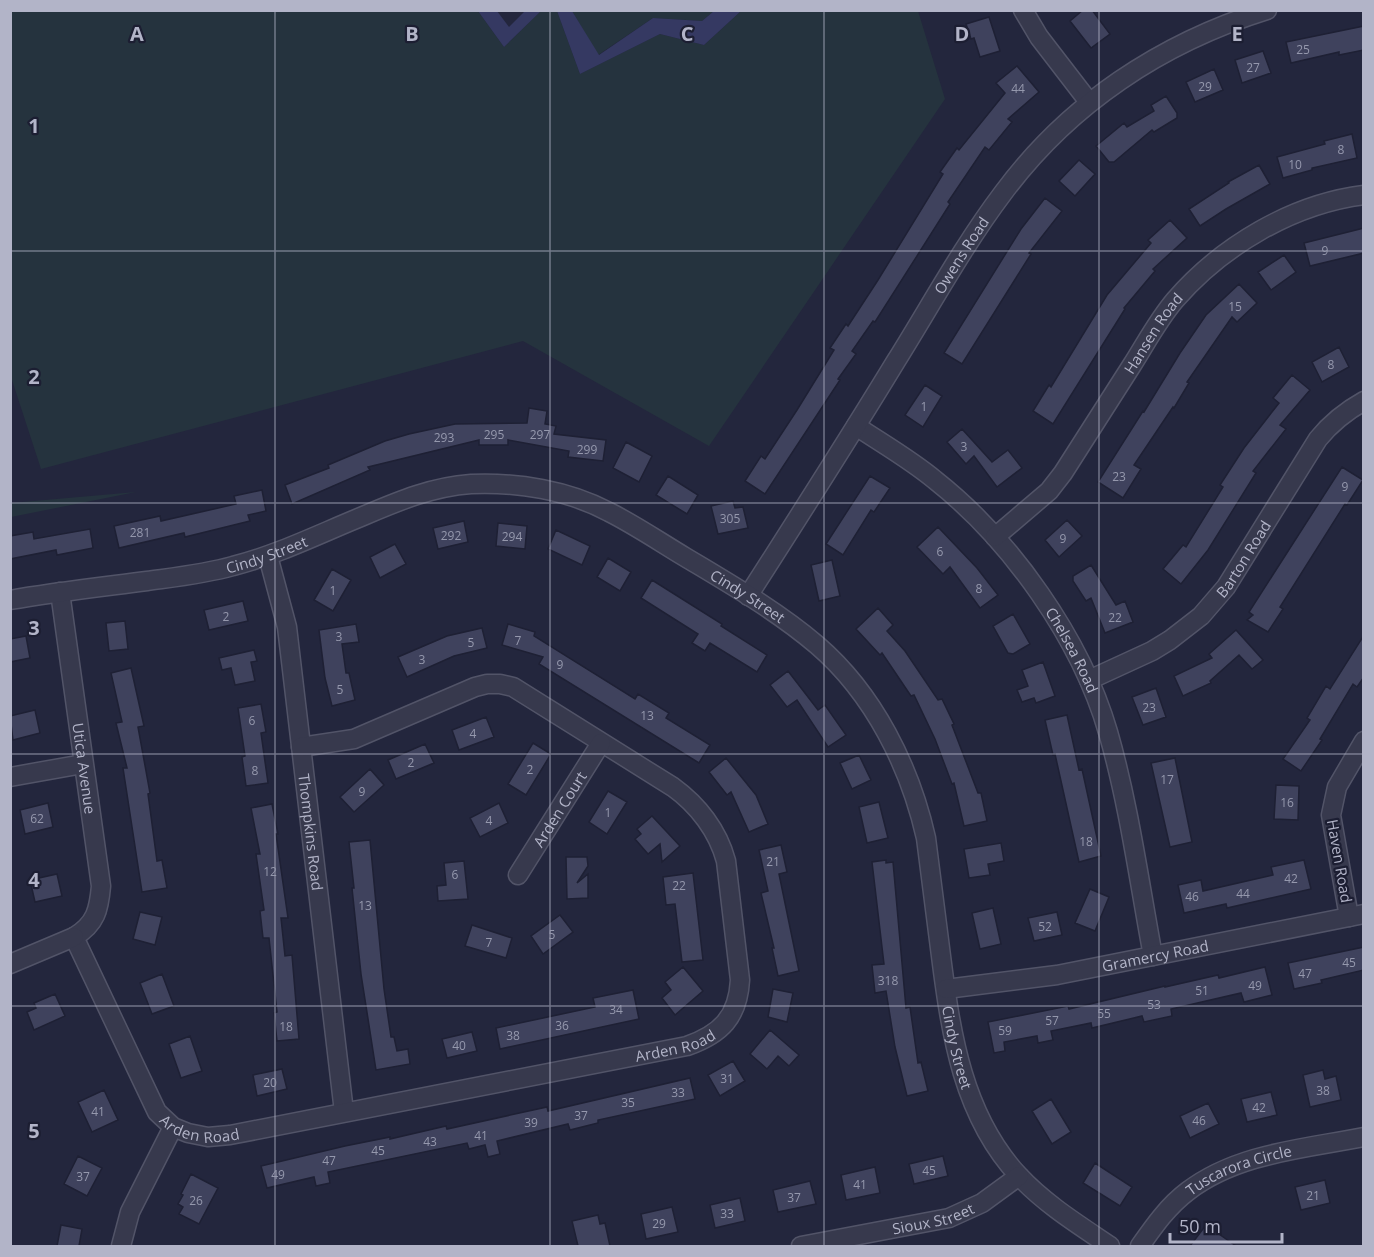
<svg xmlns="http://www.w3.org/2000/svg" width="1374" height="1257" font-family="'Open Sans',sans-serif">
<rect width="100%" height="100%" fill="#23263d"/>
<path fill="#25333e" d="M10,11H478L504,47L541,11H557L580,74L660,34L704,45L741,11H918L945,99L709,446L523,341L41,469L11,377Z
M572,11H714L702,21L653,18L598,55Z
M136,492L11,517V503Z"/>
<path fill="#353962" d="M478,11H497L509,27L525,11H541L504,47Z
M557,11H572L599,55L653,18L702,21L714,11H741L704,45L660,34L580,74Z"/>
<path fill="#3f425d" stroke="#1e2034" stroke-width="1.5" d="M1083,10H1092L1110,34L1091,48L1070,21Z
M989,17L1000,51L980,57L974,38L971,39L966,24Z
M1364,26V50L1339,55V52L1291,63L1286,42Z
M1263,51L1271,73L1242,83L1235,60Z
M1017,66L1039,92L1008,119L1012,122L989,150L985,147L948,202L950,204L875,322L873,321L852,351L856,354L838,379L840,380L765,494L745,481L761,456L765,459L797,410L834,350L830,348L846,324L848,326L878,280L943,174L940,172L957,148L959,150L1005,93L996,83Z
M1214,69L1223,90L1195,102L1186,82Z
M1166,96L1177,113V118L1154,132L1152,130L1114,162H1109L1096,146L1124,123L1127,127L1154,111L1151,105Z
M1352,134L1357,158L1312,168V170L1283,178L1277,157L1325,144L1324,141Z
M1079,160L1095,174L1075,196L1059,181Z
M1259,165L1270,184L1226,209L1200,226L1189,209L1229,183L1228,182Z
M1045,198L1062,211L1029,253L1031,254L962,364L944,353L1021,229Z
M1170,220L1187,238L1153,269L1155,271L1124,308L1125,309L1053,424L1033,411L1049,385L1051,387L1107,295L1151,243L1148,240Z
M1364,228V253L1310,266L1304,243Z
M1284,255L1296,272L1271,290L1258,272Z
M1239,284L1257,303L1237,322L1232,317L1187,382L1189,383L1174,408L1173,407L1134,465L1141,469L1123,498L1098,482L1143,411L1144,412L1180,353L1206,315Z
M1339,347L1349,367L1322,382L1312,362Z
M1292,375L1310,390L1280,425L1286,429L1253,471L1256,473L1208,550L1181,584L1163,569L1183,545L1186,547L1223,487L1220,485L1244,448L1279,403L1273,398Z
M925,385L942,396L923,427L905,415Z
M529,408L547,411L545,424L556,426L554,434L606,440L603,461L568,457L569,451L508,440V445H479V440L368,467L370,470L292,504L285,485L329,468L328,465L385,441L409,434L455,424L527,423Z
M962,429L992,462L1008,450L1022,468L997,487L974,456L966,464L947,442Z
M626,442L652,456L639,482L613,468Z
M1342,467L1363,480L1347,505L1345,504L1280,607L1283,609L1268,632L1247,620L1253,615L1249,612Z
M668,476L698,495L687,514L656,495Z
M870,476L890,488L874,512L871,510L843,555L826,544Z
M262,490L266,511L248,515L250,521L185,537L184,533L119,548L114,526L160,516L161,521L236,504L234,496Z
M733,501L735,508L743,507L748,528L718,534L711,506Z
M1067,520L1082,536L1059,557L1045,540Z
M464,521L468,542L438,549L433,528Z
M498,523L527,526L525,549L496,546Z
M938,527L977,568L998,595L980,608L950,567L943,574L917,547Z
M90,529L93,548L57,555L56,550L10,559V536L33,532L34,539Z
M556,530L590,546L582,565L548,549Z
M395,544L406,564L380,578L370,557Z
M608,558L631,572L620,591L597,577Z
M832,560L840,596L819,601L811,565Z
M1091,565L1116,605L1125,601L1133,622L1105,633L1091,598L1086,601L1073,581V576Z
M332,569L351,580L333,611L314,600Z
M652,580L722,624L721,626L767,655L757,672L710,643L705,651L692,643L698,634L641,598Z
M243,601L248,621L209,630L204,610Z
M878,608L893,625L887,631L905,651L938,700L942,699L954,724L952,725L978,793H981L987,821L964,826L954,783L952,784L935,739L914,695L911,696L882,653L880,655L856,629Z
M1013,614L1030,644L1013,654L1008,653L993,626Z
M125,621L128,649L109,651L106,623Z
M356,624L359,642L342,644L346,673H349L355,700L332,706L325,678L319,630Z
M508,624L535,632L534,636L635,699L638,694L669,713L666,718L710,745L699,763L539,664L543,657L502,645Z
M482,628L487,648L454,656L407,677L398,657L447,636Z
M1236,630L1263,660L1252,669L1239,655L1210,681L1211,683L1183,696L1174,676L1212,658L1209,654Z
M1364,635V677L1357,687L1353,684L1320,739L1322,740L1301,771L1283,759L1310,720L1307,718L1326,686L1330,689Z
M26,636L30,658L10,662V639Z
M254,650L257,661L251,662L255,681L235,685L231,668L222,670L219,658Z
M1043,662L1055,696L1036,703L1034,698L1022,702L1017,690L1028,686L1022,670Z
M131,668L144,726L138,727L150,793L148,794L157,861L162,860L167,888L142,892L123,768H127L116,723L122,722L111,673Z
M788,671L818,710L825,705L846,735L828,747L797,700L787,707L770,685Z
M1156,688L1166,717L1143,725L1132,697Z
M261,704L266,732L261,733L268,783L246,786L242,757L245,756L238,708Z
M35,710L40,733L13,740L10,716Z
M1067,715L1079,770L1082,769L1101,856L1079,862L1055,754L1053,755L1045,720Z
M486,717L494,737L459,750L452,730Z
M533,743L551,754L526,795L508,784Z
M425,744L434,763L396,779L388,760Z
M859,755L871,780L852,789L840,763Z
M726,758L756,795L768,824L749,832L731,792L727,795L709,772Z
M1175,758L1192,842L1170,847L1151,763Z
M370,769L384,785L354,812L340,797Z
M1276,785L1299,786L1298,820L1274,819Z
M608,791L627,802L607,834L589,822Z
M879,802L888,838L867,843L859,807Z
M48,803L53,827L25,834L20,810Z
M499,803L508,823L480,837L470,818Z
M272,804L278,834H276L288,918H281L285,956L292,955L299,1039L277,1041L274,1013L277,1012L269,938H263L260,911L264,910L256,854H260L251,808Z
M652,816L680,846L662,862L660,844L648,854L635,839L641,834L637,829Z
M370,840L384,989L391,1037H394L397,1051L408,1049L410,1064L376,1070L361,974L352,888H354L349,842Z
M1001,843L1004,861L988,864L990,875L969,878L964,849Z
M781,845L787,872L779,874L799,971L778,976L772,948H774L761,893L768,891L759,850Z
M566,857H587L588,866L577,883L588,874V898L567,899Z
M886,860V863L893,862L906,1008L910,1007L918,1063L921,1062L928,1091L907,1096L895,1047L886,991L875,993L872,965L884,964L872,862Z
M1304,860L1311,889L1227,908L1226,904L1184,913L1178,885L1201,880L1203,891L1273,875L1271,867Z
M464,861L468,899L438,901L437,886L446,885L444,863Z
M693,873L703,960L682,962L675,904L666,905L663,877Z
M57,874L62,896L35,902L30,880Z
M1090,889L1109,897L1095,931L1075,923Z
M993,908L1001,944L980,949L972,913Z
M140,912L162,917L155,945L133,939Z
M1057,912L1062,935L1034,941L1028,918Z
M560,915L573,932L543,954L531,936Z
M472,925L512,938L506,958L465,946Z
M1364,947V970L1321,980L1322,983L1294,989L1288,963Z
M683,967L703,991L675,1015L662,998L671,990L665,982Z
M1265,967L1272,995L1244,1002L1241,993L1171,1009L1172,1016L1144,1022L1142,1016L1092,1028L1091,1023L1051,1031L1053,1040L1038,1043L1037,1036L1004,1042L1005,1051L994,1053L988,1022L1068,1006L1069,1009L1165,986V987L1218,975L1219,978Z
M162,974L174,1006L152,1014L140,983Z
M773,989L793,993L787,1022L768,1017Z
M633,990L639,1019L500,1049L496,1028L595,1007L593,998Z
M55,994L65,1016L34,1030L27,1012L36,1008L34,1003Z
M770,1030L799,1055L789,1066L778,1056L767,1069L750,1054Z
M472,1032L477,1051L447,1058L442,1039Z
M190,1036L202,1071L181,1078L169,1044Z
M733,1061L745,1081L720,1096L708,1075Z
M282,1069L287,1089L257,1096L253,1075Z
M1323,1070L1325,1079L1336,1076L1341,1100L1310,1107L1303,1075Z
M690,1078L695,1099L598,1120V1123L570,1130L568,1124L497,1141L500,1154L488,1157L485,1145L469,1149L467,1143L328,1172L330,1183L316,1186L314,1177L267,1188L261,1166L345,1146L390,1137V1139L446,1126L447,1129L547,1107L548,1111Z
M104,1090L118,1120L92,1132L78,1102Z
M1271,1092L1277,1115L1247,1122L1241,1099Z
M1051,1099L1071,1132L1052,1144L1032,1111Z
M1208,1103L1219,1124L1190,1138L1180,1116Z
M78,1156L102,1168L87,1196L64,1184Z
M943,1156L948,1176L914,1184L909,1164Z
M1095,1163L1132,1187L1120,1206L1083,1183Z
M875,1167L880,1193L846,1200L841,1175Z
M191,1174L218,1188L199,1224L179,1214L183,1207L178,1204L183,1195L181,1194Z
M1325,1180L1330,1203L1301,1210L1295,1187Z
M810,1181L816,1204L778,1212L773,1190Z
M740,1198L745,1221L715,1228L710,1205Z
M672,1207L678,1232L646,1239L641,1214Z
M598,1215L600,1224L605,1223L610,1246H578L572,1221Z
M61,1225L82,1229L79,1246H57Z
M1206,1225L1236,1246H1190Z"/>
<g fill="none" stroke-linecap="round" stroke-linejoin="round">
<defs>
<g id="minor">
<path d="M1023,10L1039,37L1089,102"/>
<path id="s1" d="M856,426C883,444 911,460 935,480C1011,540 1081,639 1108,732C1129,805 1139,881 1153,956"/>
<path id="s2" d="M995,537L1049,491L1063,473C1086,437 1109,401 1132,365C1146,343 1158,320 1175,300C1222,246 1292,204 1364,195"/>
<path id="s3" d="M268,556L287,627L344,1112"/>
<path id="s4" d="M60,592L101,886C99,909 96,924 74,937L157,1112L173,1127L188,1133L208,1137L230,1135L687,1046C721,1034 738,1017 740,980L726,861C718,831 698,805 673,787L513,687L500,684H487L475,687L354,739L301,747"/>
<path id="s5" d="M748,596C798,518 848,440 896,361C931,305 963,246 1003,193C1069,104 1161,43 1267,10"/>
<path id="s6" d="M10,600C55,592 101,587 147,581C176,577 205,574 233,566C276,555 315,536 356,519C394,503 429,487 471,484C517,482 568,490 609,512C635,525 660,542 685,557C730,584 777,611 817,645C874,694 910,767 926,838C931,878 936,917 941,956C951,1035 963,1116 1019,1176C1045,1204 1079,1225 1110,1246"/>
<path id="s7" d="M1089,680L1152,651L1170,640L1201,616L1226,587L1318,439C1331,423 1346,411 1364,401"/>
<path d="M10,777L83,764"/>
<path id="s8" d="M518,875L601,743"/>
<path d="M1349,917L1331,815L1337,787L1364,741"/>
<path id="s9" d="M946,989L1057,975L1364,914"/>
<path d="M121,1246L130,1212L173,1127"/>
<path id="s10" d="M801,1246L949,1218L982,1203L1019,1176"/>
<path id="s11" d="M1140,1246C1154,1226 1168,1206 1188,1191C1238,1153 1304,1149 1364,1137"/>
</g>
<path id="tertiary" d="M10,964L74,937"/>
</defs>
<use href="#minor" stroke="#525468" stroke-width="21"/>
<use href="#tertiary" stroke="#525468" stroke-width="21"/>
<use href="#minor" stroke="#37394d" stroke-width="18"/>
<use href="#tertiary" stroke="#37394d" stroke-width="18"/>
</g>
<path fill="none" stroke="#b2b4c8" stroke-width="1.5" stroke-opacity="0.55" d="M275,10V1246M550,10V1246M824,10V1246M1099,10V1246M10,251H1364M10,503H1364M10,754H1364M10,1006H1364"/>
<g text-anchor="middle" dominant-baseline="central" stroke-width="4.5" stroke-linejoin="round" paint-order="stroke">
<g font-size="12" fill="#9598ad">
<text x="1303" y="49">25</text>
<text x="1253" y="67">27</text>
<text x="1205" y="86">29</text>
<text x="1018" y="88">44</text>
<text x="1341" y="149">8</text>
<text x="1295" y="164">10</text>
<text x="1325" y="250">9</text>
<text x="1235" y="306">15</text>
<text x="1331" y="364">8</text>
<text x="924" y="406">1</text>
<text x="494" y="434">295</text>
<text x="540" y="434">297</text>
<text x="444" y="437">293</text>
<text x="964" y="446">3</text>
<text x="587" y="449">299</text>
<text x="1119" y="476">23</text>
<text x="1345" y="486">9</text>
<text x="730" y="518">305</text>
<text x="140" y="532">281</text>
<text x="451" y="535">292</text>
<text x="512" y="536">294</text>
<text x="1063" y="538">9</text>
<text x="940" y="551">6</text>
<text x="979" y="588">8</text>
<text x="333" y="590">1</text>
<text x="226" y="616">2</text>
<text x="1115" y="617">22</text>
<text x="339" y="636">3</text>
<text x="518" y="640">7</text>
<text x="471" y="642">5</text>
<text x="422" y="659">3</text>
<text x="560" y="664">9</text>
<text x="340" y="689">5</text>
<text x="1149" y="707">23</text>
<text x="647" y="715">13</text>
<text x="252" y="720">6</text>
<text x="473" y="733">4</text>
<text x="411" y="762">2</text>
<text x="530" y="769">2</text>
<text x="255" y="770">8</text>
<text x="1167" y="779">17</text>
<text x="362" y="791">9</text>
<text x="1287" y="802">16</text>
<text x="608" y="812">1</text>
<text x="37" y="818">62</text>
<text x="489" y="820">4</text>
<text x="1086" y="841">18</text>
<text x="773" y="861">21</text>
<text x="270" y="871">12</text>
<text x="455" y="874">6</text>
<text x="1291" y="878">42</text>
<text x="679" y="885">22</text>
<text x="1243" y="893">44</text>
<text x="1192" y="896">46</text>
<text x="365" y="905">13</text>
<text x="1045" y="926">52</text>
<text x="552" y="934">5</text>
<text x="489" y="942">7</text>
<text x="1349" y="962">45</text>
<text x="1305" y="973">47</text>
<text x="888" y="980">318</text>
<text x="1255" y="985">49</text>
<text x="1202" y="990">51</text>
<text x="1154" y="1004">53</text>
<text x="616" y="1009">34</text>
<text x="1104" y="1013">55</text>
<text x="1052" y="1020">57</text>
<text x="562" y="1025">36</text>
<text x="286" y="1026">18</text>
<text x="1005" y="1030">59</text>
<text x="513" y="1035">38</text>
<text x="459" y="1045">40</text>
<text x="727" y="1078">31</text>
<text x="270" y="1082">20</text>
<text x="1323" y="1090">38</text>
<text x="678" y="1092">33</text>
<text x="628" y="1102">35</text>
<text x="1259" y="1107">42</text>
<text x="98" y="1111">41</text>
<text x="581" y="1115">37</text>
<text x="1199" y="1120">46</text>
<text x="531" y="1122">39</text>
<text x="481" y="1135">41</text>
<text x="430" y="1141">43</text>
<text x="378" y="1150">45</text>
<text x="329" y="1160">47</text>
<text x="929" y="1170">45</text>
<text x="278" y="1174">49</text>
<text x="83" y="1176">37</text>
<text x="860" y="1184">41</text>
<text x="1313" y="1195">21</text>
<text x="794" y="1197">37</text>
<text x="196" y="1200">26</text>
<text x="727" y="1213">33</text>
<text x="659" y="1223">29</text>
</g>
<g font-size="15" fill="#b2b4c8" stroke="#1c1e32">
<text stroke="none"><textPath href="#s5" startOffset="402">Owens Road</textPath></text>
<text stroke="none"><textPath href="#s2" startOffset="260">Hansen Road</textPath></text>
<text stroke="none"><textPath href="#s6" startOffset="261">Cindy Street</textPath></text>
<text stroke="none"><textPath href="#s7" startOffset="201">Barton Road</textPath></text>
<text stroke="none"><textPath href="#s6" startOffset="783">Cindy Street</textPath></text>
<text stroke="none"><textPath href="#s1" startOffset="316">Chelsea Road</textPath></text>
<text stroke="none"><textPath href="#s4" startOffset="178">Utica Avenue</textPath></text>
<text stroke="none"><textPath href="#s8" startOffset="78">Arden Court</textPath></text>
<text stroke="none"><textPath href="#s3" startOffset="280">Thompkins Road</textPath></text>
<text transform="translate(1340 861) rotate(80)">Haven Road</text>
<text stroke="none"><textPath href="#s9" startOffset="212">Gramercy Road</textPath></text>
<text stroke="none"><textPath href="#s4" startOffset="1086">Arden Road</textPath></text>
<text stroke="none"><textPath href="#s6" startOffset="1305">Cindy Street</textPath></text>
<text stroke="none"><textPath href="#s4" startOffset="600">Arden Road</textPath></text>
<text stroke="none"><textPath href="#s11" startOffset="129">Tuscarora Circle</textPath></text>
<text stroke="none"><textPath href="#s10" startOffset="135">Sioux Street</textPath></text>
</g>
</g>
<g font-size="20" text-anchor="middle" font-weight="bold" fill="#b2b4c8" stroke="#1c1e32" stroke-width="4.5" stroke-linejoin="round" paint-order="stroke">
<text x="137" y="41">A</text>
<text x="412" y="41">B</text>
<text x="687" y="41">C</text>
<text x="962" y="41">D</text>
<text x="1237" y="41">E</text>
<text x="34" y="133">1</text>
<text x="34" y="384">2</text>
<text x="34" y="635">3</text>
<text x="34" y="887">4</text>
<text x="34" y="1138">5</text>
</g>
<rect width="1374" height="1257" fill="none" stroke="#b2b4c8" stroke-width="24"/>
<path d="M1170 1233v9h112v-9" fill="none" stroke="#b2b4c8" stroke-width="3"/>
<text x="1179" y="1233" font-size="18" fill="#b2b4c8" stroke="#1c1e32" stroke-width="4.5" paint-order="stroke">50 m</text>
</svg>
